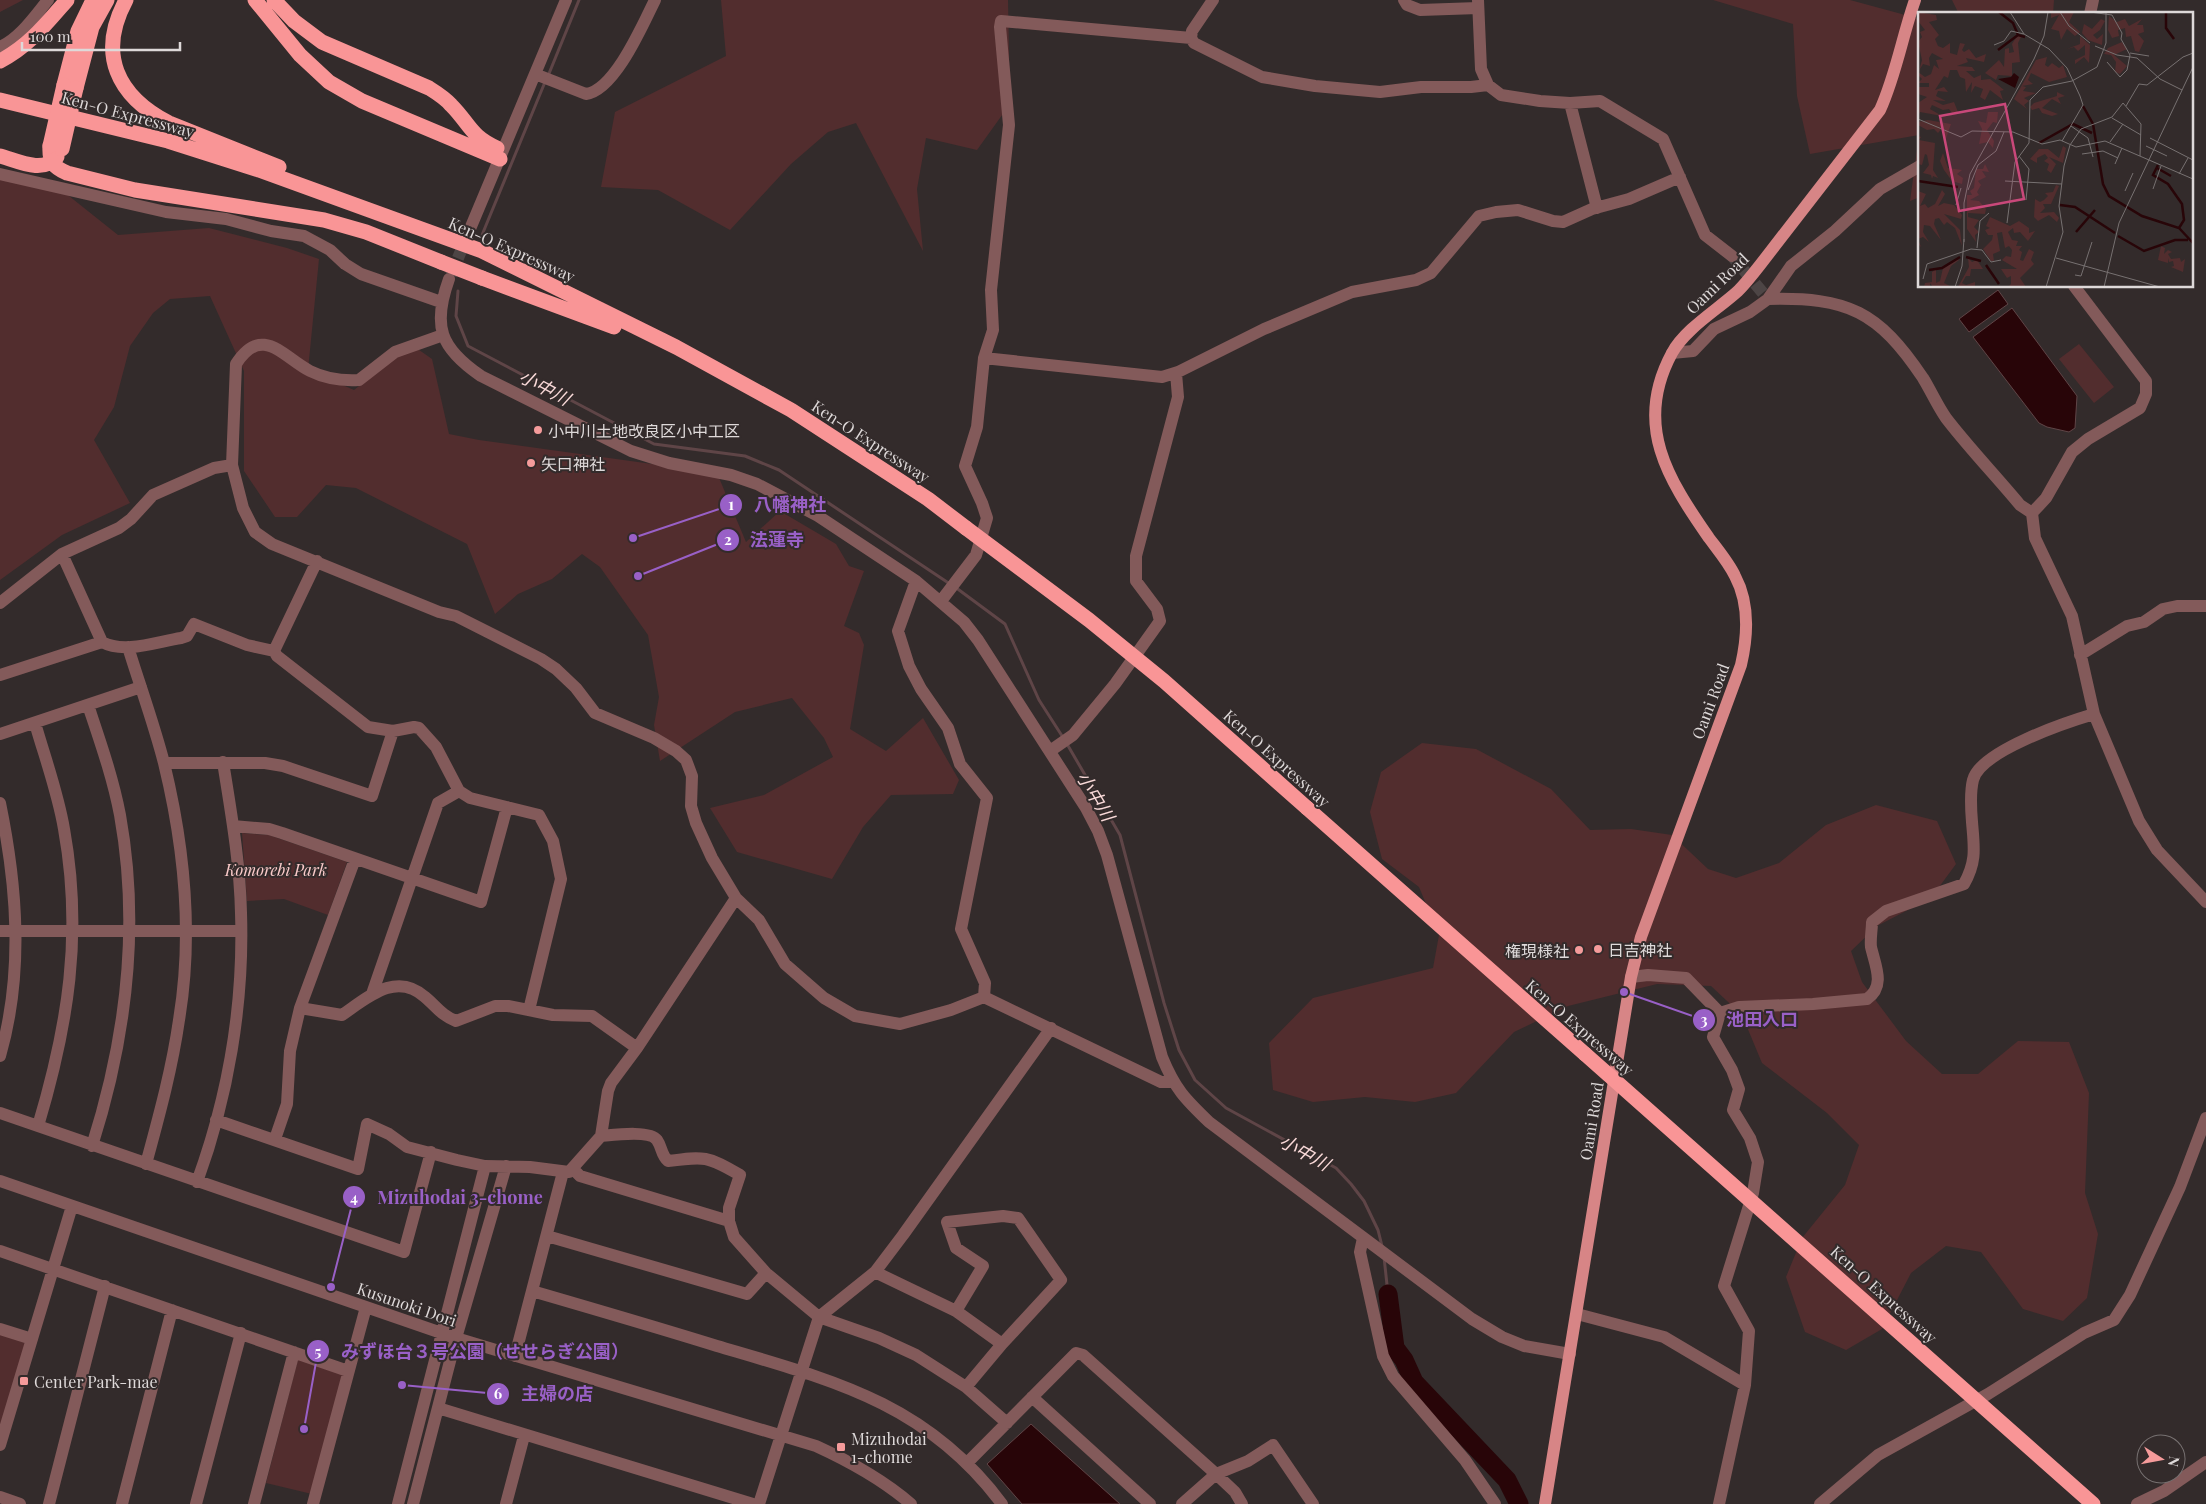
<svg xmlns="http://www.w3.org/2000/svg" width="2206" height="1504" font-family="'Playfair Display','Noto Sans JP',serif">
<rect width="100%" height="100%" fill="#332b2b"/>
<path fill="#522d2e" d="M0,0H23L0,12Z
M721,0H1008L1010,104L977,150L926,138L917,189L923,251L856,123L828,132L791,164L730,230L658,190L601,187L615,112L726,56Z
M1713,0H1850L1920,19V197L1910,201L1919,135L1810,154L1797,96L1793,24Z
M1952,0H2054L2053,14H1959Z
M0,177L59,188L118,235L209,228L287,248L319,259L308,370L354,390L412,345L432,359L449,434L479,440L717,473L746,542L780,511L836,544L849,566L864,571L844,626L859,633L864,645L850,729L886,751L923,718L959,780L953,794L891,795L863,827L832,879L737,852L710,808L764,795L833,757L824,738L792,698L735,712L660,761L654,725L659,697L648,635L600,567L582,554L552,579L518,594L495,614L467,544L356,488L326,485L297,517H275L244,471V371L210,296L170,299L153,313L130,346L114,407L94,440L130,503L62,535L0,580Z
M2079,344L2114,387L2094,403L2059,359Z
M1422,743L1476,749L1551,789L1590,830L1631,829L1672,835L1708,869L1736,878L1779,863L1826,825L1876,805L1937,821L1956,864L1931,898L1877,926L1851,951L1862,982L1906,1041L1942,1074H1978L2018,1041L2069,1042L2089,1093L2085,1193L2098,1234L2087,1298L2063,1321L2023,1309L1981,1252L1946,1246L1911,1273L1882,1329L1846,1350L1805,1332L1786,1277L1802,1238L1845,1185L1859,1145L1827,1113L1762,1063L1742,1015L1711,986L1657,984L1568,1006L1514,1032L1456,1093L1415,1102L1365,1097L1313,1102L1273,1090L1269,1043L1313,998L1433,968L1439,935L1419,887L1382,859L1370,812L1381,772Z
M242,833L269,835L347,862L328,915L284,899L247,901Z
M0,1333L23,1340L26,1346L0,1431Z
M298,1359L344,1375L312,1494L266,1483Z"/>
<path fill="#280508" stroke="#5f4547" d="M1998,290L2008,304L1969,332L1959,319Z
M2012,308L2077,396L2075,428L2069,432L2047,427L2039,423L1973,337Z
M1031,1424L1120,1504H1022L987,1464Z"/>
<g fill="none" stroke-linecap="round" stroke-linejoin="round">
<path stroke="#5f4547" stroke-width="3" d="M548,76L579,0
M482,235L545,82
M458,291L456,316L468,346L654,444L745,456L779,470L950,584
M955,587L1005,624L1039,700L1064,739
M1067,744L1120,835L1164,1003L1179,1050L1195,1080L1226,1108L1336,1168L1351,1184L1364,1201L1378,1230L1382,1246
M1384,1257L1388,1294"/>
<path stroke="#280508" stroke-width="19" d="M1388,1294L1395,1348L1404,1360L1414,1382L1507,1480L1519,1504"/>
<path stroke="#4d4545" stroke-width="12" stroke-dasharray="12 6" stroke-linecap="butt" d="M1732,256L1768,299
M451,275L470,229"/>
<path stroke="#835a5a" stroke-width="12" d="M1213,0L1192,31L1191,38L1194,43L1262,77L1315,86L1380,92L1421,87H1471L1488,85
M1404,0L1407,5L1420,10L1478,8
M1478,0L1481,69L1488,85L1501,95L1540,101L1570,103L1600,101L1663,139L1705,235L1732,256
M2090,14L2093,0
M0,47C20,38 34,17 48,0
M535,74L586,94C615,90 643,24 655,0
M1570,103L1597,208
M0,174L166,212L226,219L271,231L304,236L330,250L345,264L361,274L441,302
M470,229L566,0
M449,279C432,326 440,348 481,376L631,451L669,463L731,475L757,484L818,516L916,581L964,622L978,640L1086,808L1098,831L1107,855L1162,1057C1175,1089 1185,1099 1209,1122L1472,1319L1502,1337L1524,1346L1570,1354
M2074,286L2146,381V394L2140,408L2088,439L2072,452L2046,498L2032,513L2035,538L2072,616L2094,714L2139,821L2157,850L2206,902
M1768,299C1848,297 1878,311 1923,378C1931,391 1937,405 1946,418C1969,448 1996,476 2020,505L2032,513
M443,335L395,352L359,380C341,381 326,379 310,371C284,358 262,323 236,364L232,465L243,508L255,532L272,544L439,612L456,616L541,659L556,669L576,688L595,713L654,738L676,751L686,760L692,776L691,806L696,823L712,858L736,898L759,920L785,964L824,998L855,1016L900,1024L951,1010L984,997L1161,1082H1172
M1672,353L1693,351L1714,329L1750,312L1768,299L1791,266L1835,231L1880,189L1920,166
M984,358L1162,377L1178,372L1264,329L1352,292L1416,280L1431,273L1479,216L1496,212L1518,210L1553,221L1563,222L1592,209L1629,199L1680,177
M62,554L102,642C124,654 156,642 181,638L187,636L194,624L247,645L274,651L277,656L368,727L393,731L414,727L419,728L436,747L459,791L470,798L539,815L553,841L561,879L529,1010
M916,581L898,631L909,666L921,689L948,728L960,764L987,798L961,929L985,983L984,997
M941,601L976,555L987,518L982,503L965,466L977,427L984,358L993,330L991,290L1009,125L1000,27L1001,21L1191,38
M0,603L62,554L119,528L131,519L153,495L214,468L232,465
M128,647C140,686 154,724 164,763C184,845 193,936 179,1020C172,1069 159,1116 146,1164
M274,651L317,561
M2080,655L2127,626L2144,622L2163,609L2177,606H2206
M0,675L102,642
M88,705C100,741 113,778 120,815C140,926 126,1039 92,1146
M35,723C45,758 58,793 64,829C83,934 68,1026 38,1126
M0,734L141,687
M1050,751L1073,735L1115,684L1160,621L1157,609L1136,581V556L1178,397L1176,373
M164,763H265L283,766L372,796L393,731
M0,803C17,886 24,973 0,1056
M233,826L269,829L282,833L481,902L507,807
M0,931H241
M1631,977L1648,975L1686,978L1720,1013
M372,994L438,803L459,791
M300,1008L342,1015C367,998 396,971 425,997C436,1006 442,1016 456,1021L495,1006H508L553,1015L592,1016L637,1048
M1720,1013L1739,1007L1813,1004L1867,999C1886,986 1875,965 1871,947C1870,939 1872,930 1872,922L1886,911L1964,884C1977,861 1974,847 1972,822C1971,810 1970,792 1973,780C1980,751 2067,722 2094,714
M0,1113L404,1252L431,1152
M216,1120L358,1169L367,1124L389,1134L407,1147L457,1160L485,1166L530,1167L569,1172L601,1136L608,1091L611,1083L637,1048L736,898
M601,1136C613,1135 650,1130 657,1140C662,1147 661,1155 668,1161C704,1156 708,1156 740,1175L729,1208V1221L734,1237L766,1273L819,1317L879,1338L916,1355L966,1387L1007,1423
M275,1139L287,1104L290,1051L300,1008L355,859
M573,1169L580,1176L729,1221
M0,1181L456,1338L816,1446C851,1462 882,1479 911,1504
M197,1182C228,1097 244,1004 241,913C240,863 231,812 223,762
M547,1236L747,1294L766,1273
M1363,1238L1360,1252L1383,1356L1393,1376L1465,1460L1495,1504
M0,1251L348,1371
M875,1272L956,1311L1002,1344
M532,1291C594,1309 656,1327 717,1346C832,1380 927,1403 1002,1504
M956,1311L983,1266L956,1248L947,1222L1003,1216L1018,1218L1061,1280L1002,1344L966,1387
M1577,1314L1664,1337L1745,1385
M0,1329L32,1339
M515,1356L563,1172
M1032,1397L1150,1504
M438,1408L753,1504
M0,1445L72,1206
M967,1463L1076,1353L1083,1355L1216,1474L1235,1492L1242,1504
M0,1497L20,1504
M49,1504L105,1286
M122,1504L172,1310
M196,1504L241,1333
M254,1504L294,1352
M313,1504L366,1307
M398,1504L485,1166
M413,1504L456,1338L506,1166
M506,1504L524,1436
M759,1504L819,1317L875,1272L903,1235L1051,1028
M1182,1504L1216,1474L1248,1461L1273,1445L1313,1504
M1719,1504L1745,1385L1749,1331L1724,1286L1753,1193L1758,1162L1750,1138L1733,1110L1739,1089L1732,1070L1713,1037L1720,1013
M1820,1504L1878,1455L1988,1394L2084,1333L2114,1320L2130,1295L2180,1187L2206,1118
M2137,1504L2164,1491L2206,1462"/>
<path stroke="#d78586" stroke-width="12" d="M1545,1504L1631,977L1641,937L1741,665C1748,635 1750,604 1735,576C1729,563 1718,550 1709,538C1668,479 1633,425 1672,353C1685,329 1717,310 1738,291C1746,283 1753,274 1760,265L1880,110C1896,75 1902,37 1915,0"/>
<path stroke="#f99596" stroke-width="15" d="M126,0C97,54 117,96 169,123L279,167
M255,0L300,55L329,82L362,101L500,159
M274,0L294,21L322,42L429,88C437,93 445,98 451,105C470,124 470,136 497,148
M0,61C29,46 46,24 67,0
M64,85L78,31L93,0
M76,88L92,27L107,0
M0,100L168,141L259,170L482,251L676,347L791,410L928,499L966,528
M50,146C49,161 53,167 67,173L135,190L324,220L366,232L441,262
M0,156C18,161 43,174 57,157
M482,278L614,327
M1307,808L1585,1054"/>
<path stroke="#f99596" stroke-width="15" d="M50,146L64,85
M62,149L76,88
M441,262L482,278
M966,528L1089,620L1164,681L1307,808
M1585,1054L2093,1504"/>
</g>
<g fill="#f59b9b" stroke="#332b2b" stroke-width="2">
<circle cx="538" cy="430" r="5"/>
<circle cx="531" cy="463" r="5"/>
<circle cx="1598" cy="949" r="5"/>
<circle cx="1579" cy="950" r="5"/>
<rect x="19" y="1376" width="10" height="10" rx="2.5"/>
<rect x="836" y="1442" width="10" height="10" rx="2.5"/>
</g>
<g text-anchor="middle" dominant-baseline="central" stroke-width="4" stroke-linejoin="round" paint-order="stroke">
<g font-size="16" fill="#ded9d9" stroke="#332b2b">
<text transform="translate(128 114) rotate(15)">Ken-O Expressway</text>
<text transform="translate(512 249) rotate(24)">Ken-O Expressway</text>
<text transform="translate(1717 283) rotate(-44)">Oami Road</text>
<text transform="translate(871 441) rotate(33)">Ken-O Expressway</text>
<text transform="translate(1710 701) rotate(-70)">Oami Road</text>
<text transform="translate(1277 758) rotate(42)">Ken-O Expressway</text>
<text transform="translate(1580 1027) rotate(41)">Ken-O Expressway</text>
<text transform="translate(1591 1121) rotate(-81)">Oami Road</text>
<text transform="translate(1884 1294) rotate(42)">Ken-O Expressway</text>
<text transform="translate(407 1304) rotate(19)">Kusunoki Dori</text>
</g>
<g font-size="16" fill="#ded9d9" stroke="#332b2b" text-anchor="start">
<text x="548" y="430">小中川土地改良区小中工区</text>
<text x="541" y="463">矢口神社</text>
<text x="1608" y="949">日吉神社</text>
<text x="1569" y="950" text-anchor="end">権現様社</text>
<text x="34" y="1381">Center Park-mae</text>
<text x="851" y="1438">Mizuhodai<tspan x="851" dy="18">1-chome</tspan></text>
</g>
<g font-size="16" font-style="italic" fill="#fbcbca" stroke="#332b2b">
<text x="276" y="869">Komorebi Park</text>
</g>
<g font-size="18" font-style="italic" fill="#fadad9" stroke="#332b2b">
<text transform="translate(545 387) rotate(28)">小中川</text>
<text transform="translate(1096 796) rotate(59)">小中川</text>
<text transform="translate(1305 1152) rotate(29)">小中川</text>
</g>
</g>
<g transform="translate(1918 12)">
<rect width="275" height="275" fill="#332b2b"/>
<path d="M0,0L18,3L19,8L11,10L21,23L17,27L20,34L25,36L32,31V41L39,43L42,31L47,32L44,38L46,40L51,37L58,46L68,42L66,50L48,46L50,50L39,54L54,55L57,59H48L56,66L63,63V68L72,67L80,73L86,78L82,79L85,88L72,78L67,88L62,85L65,77L57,74L53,81L54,70L48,80L47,67L42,65L39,58H32L30,66L26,64L17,78L26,75L30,80L20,79L18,84L28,89L15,88L25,93L36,90L40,100L34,101L31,97L25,98L14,93L12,97L24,104L2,100L0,105V91L9,85L0,82V75H11V71H0L4,67L0,63L4,48L0,30L4,25L2,20L7,18L0,9ZM14,41L25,47L18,48L21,57L16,53L13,62L7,65L0,60L5,52L12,54L11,46ZM133,0H156L151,10L162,20L157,24L149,17L143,28L141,19L133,17L141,3L133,6ZM191,4L199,10L207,7L211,14L224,7L219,13H225L226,20L220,22L226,29L221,40L217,39L213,24L208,25L207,16L200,18L201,24L194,26L190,18ZM183,7L187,9L182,18L175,23L179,27L185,22L184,33L170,28L164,21L166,12L174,17ZM104,23L100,31L102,50L94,51V64L80,63L78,68L67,61L81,48L86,55L87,37L91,36V41L96,40L94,32L99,24ZM162,24L172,33L171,51L166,45L157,52V48L167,43V33L160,39L156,35L149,37L162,32ZM204,30L209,37L196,43L209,54L202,62L197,60L198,50L193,43L186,42L190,36ZM129,45L127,53L130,55L134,51L141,56L145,53L149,65L131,70L113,61L110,68L115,72L104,74L108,75L105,79L118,81L106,86L111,89L106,93L109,97L96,87L118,48ZM139,80L147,84L140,86L143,92L134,87L124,96L140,102L134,104L124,101L121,96L114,98L112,95L116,91L139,84ZM70,100H80L79,111L75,110L69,118L76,129L75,136L70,130L61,132L64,117L60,109L68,111ZM10,108L33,112L26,132L25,115L20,121L16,117L9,118L0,113V110ZM0,124L3,125L1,128L17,131L15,158L20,166L15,164L14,167L13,163L5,161L11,153L9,143L7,142L4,153L0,152ZM145,134L148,136L145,151L131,145L138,152L133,161L129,158L131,152L126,149L130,146L127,142L119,146V151L112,147L121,137H130L141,146ZM25,141L30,156L44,158L39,162L45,166L44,172L34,169L26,158L22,149ZM67,152L71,160L64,159L68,165L60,169L63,173L59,180L61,183L52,188L61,189L68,197L67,202L50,201V205L61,208L56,215L61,220L57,223L58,230L49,217V183H54L52,179L56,176L58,157H65ZM138,173L141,174L133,192H125L127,196L122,201L136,200L141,206L139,210L131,203L120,209L116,205L117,187L122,190L126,188L130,184L127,181L135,180ZM24,178L27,182L20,194L26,191L36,193L44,203L43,207L26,202L42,218L44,234L37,216L29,210L26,213L21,206L17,207L16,212L23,228L12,214L6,213L5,220L11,230L5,225L0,227L3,235L0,232V179L8,182L2,194L7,192L10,196L17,192ZM72,205L92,214L101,209L111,216V221L117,219L110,229L102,220L96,221L95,216L90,220L94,228L100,229L98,234H104L101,238L104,240L102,248L105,249L111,237L116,240L113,248L116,252L102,266L108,275H90L93,272V264L89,266L83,257H99L84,248L88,244L93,245L94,238L91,234L87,236L84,220L79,221L82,239L75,242L76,249H73L65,237L74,228L75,223H70L67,218L72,216L68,214ZM243,234L247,236L246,242L250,238L254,240L250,242L253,247L262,246L263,250L267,247L265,260L253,255L256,254L255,249L251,250L250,246V251L240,248ZM50,246L54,250L59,248L65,257H53L52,264H48L44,271L48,273L57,270V275H40L51,255ZM39,247L41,248L33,254L26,271L34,275H15L12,271V275H6L7,271L14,270V260L18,257V271L22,269L25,256Z" fill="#522d2e" fill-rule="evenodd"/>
<path d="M96,61L101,65L97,76L80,67L93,65Z" fill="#280508"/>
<path fill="none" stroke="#280508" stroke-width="2.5" d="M81,0L95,11L100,23L107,25M248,0V16L256,27M80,38L100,23M165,94L175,112L185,172L191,184L224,204L261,216L275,231M121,131L155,112L174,121M240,153L235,163L250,172L264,192L266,208L261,216M239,156L253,164M0,169L40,175M142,193L157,195L197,221M158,220L177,198M200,224L226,239L257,228H270M48,245L63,249M68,253L81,272M11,258L24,256L42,245"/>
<path fill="none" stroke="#777171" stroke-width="1" d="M92,0L106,22L131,37L149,56L162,84L165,93L144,129M142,0L151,14L172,31M172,0L194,3L204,21L203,27L212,43L209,58L202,65M76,33L86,29L93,19L106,22M177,34L199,43L219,46L242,67L264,78M212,41L231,44M189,50L202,65M208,94L221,72L229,73L265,45L275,41M194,106L223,123M0,107L43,125L54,119L95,120L124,132L142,128L158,135L187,129L275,167M153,114L170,126L175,145M232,126L275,148M192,130L205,112M228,134L249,144M164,142L185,139L200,146M101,144L111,157L108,188M197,152L204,136M261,162L270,146M87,169L144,172M235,177L243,154M50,178L60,153L78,139L86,120M207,179L215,161M38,193L43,176M89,211L97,150L111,131L112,88L125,75L154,69L179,55L188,31V0M46,230V191L52,162L116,47L126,24L130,0M59,236L62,209L71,201M138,246L242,275M157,263L163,264L174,230M5,267L9,252L53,237L64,238L73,250L83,248M37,275L44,254L46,227M128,275L145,220L141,194L146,154L152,133L163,117L194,105L205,91L223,112L222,144M186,275L201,211L275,55"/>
<path fill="#c9487a" fill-opacity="0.15" stroke="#c9487a" stroke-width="2.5" d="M87,92L106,187L41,199L22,104Z"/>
<rect width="275" height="275" fill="none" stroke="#ded9d9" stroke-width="2.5"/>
</g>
<path fill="none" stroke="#9960c7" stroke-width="2" d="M633 538L731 505M638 576L728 540M1624 992L1704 1020M331 1287L354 1197M304 1429L318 1351M402 1385L498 1394"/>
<g fill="#9960c7" stroke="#332b2b" stroke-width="2">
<circle cx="633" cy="538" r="5"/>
<circle cx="638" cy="576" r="5"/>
<circle cx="1624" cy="992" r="5"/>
<circle cx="331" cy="1287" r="5"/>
<circle cx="304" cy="1429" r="5"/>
<circle cx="402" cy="1385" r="5"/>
<circle cx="731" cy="505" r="12"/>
<circle cx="728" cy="540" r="12"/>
<circle cx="1704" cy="1020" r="12"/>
<circle cx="354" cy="1197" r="12"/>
<circle cx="318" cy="1351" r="12"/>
<circle cx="498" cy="1394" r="12"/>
</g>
<g font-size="15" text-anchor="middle" font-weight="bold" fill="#fff">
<text x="731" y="510">1</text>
<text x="728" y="545">2</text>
<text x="1704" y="1025">3</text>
<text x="354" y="1203">4</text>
<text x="318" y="1357">5</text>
<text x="498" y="1399">6</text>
</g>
<g font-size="18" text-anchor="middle" font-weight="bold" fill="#9960c7" stroke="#332b2b" stroke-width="4" stroke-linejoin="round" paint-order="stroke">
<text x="790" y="511">八幡神社</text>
<text x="777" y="546">法蓮寺</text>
<text x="1762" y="1026">池田入口</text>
<text x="460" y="1204">Mizuhodai 3-chome</text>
<text x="485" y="1358">みずほ台３号公園（せせらぎ公園）</text>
<text x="557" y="1400">主婦の店</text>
</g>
<g transform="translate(2161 1459) rotate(101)"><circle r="24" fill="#332b2b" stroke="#777171"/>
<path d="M0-4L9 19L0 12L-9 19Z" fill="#f59b9b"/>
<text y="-8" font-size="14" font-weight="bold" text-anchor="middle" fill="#ded9d9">N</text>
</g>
<path d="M22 42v8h158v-8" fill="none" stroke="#ded9d9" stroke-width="2.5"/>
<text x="30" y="42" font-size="15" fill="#ded9d9" stroke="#332b2b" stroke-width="4" paint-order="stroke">100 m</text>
</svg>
